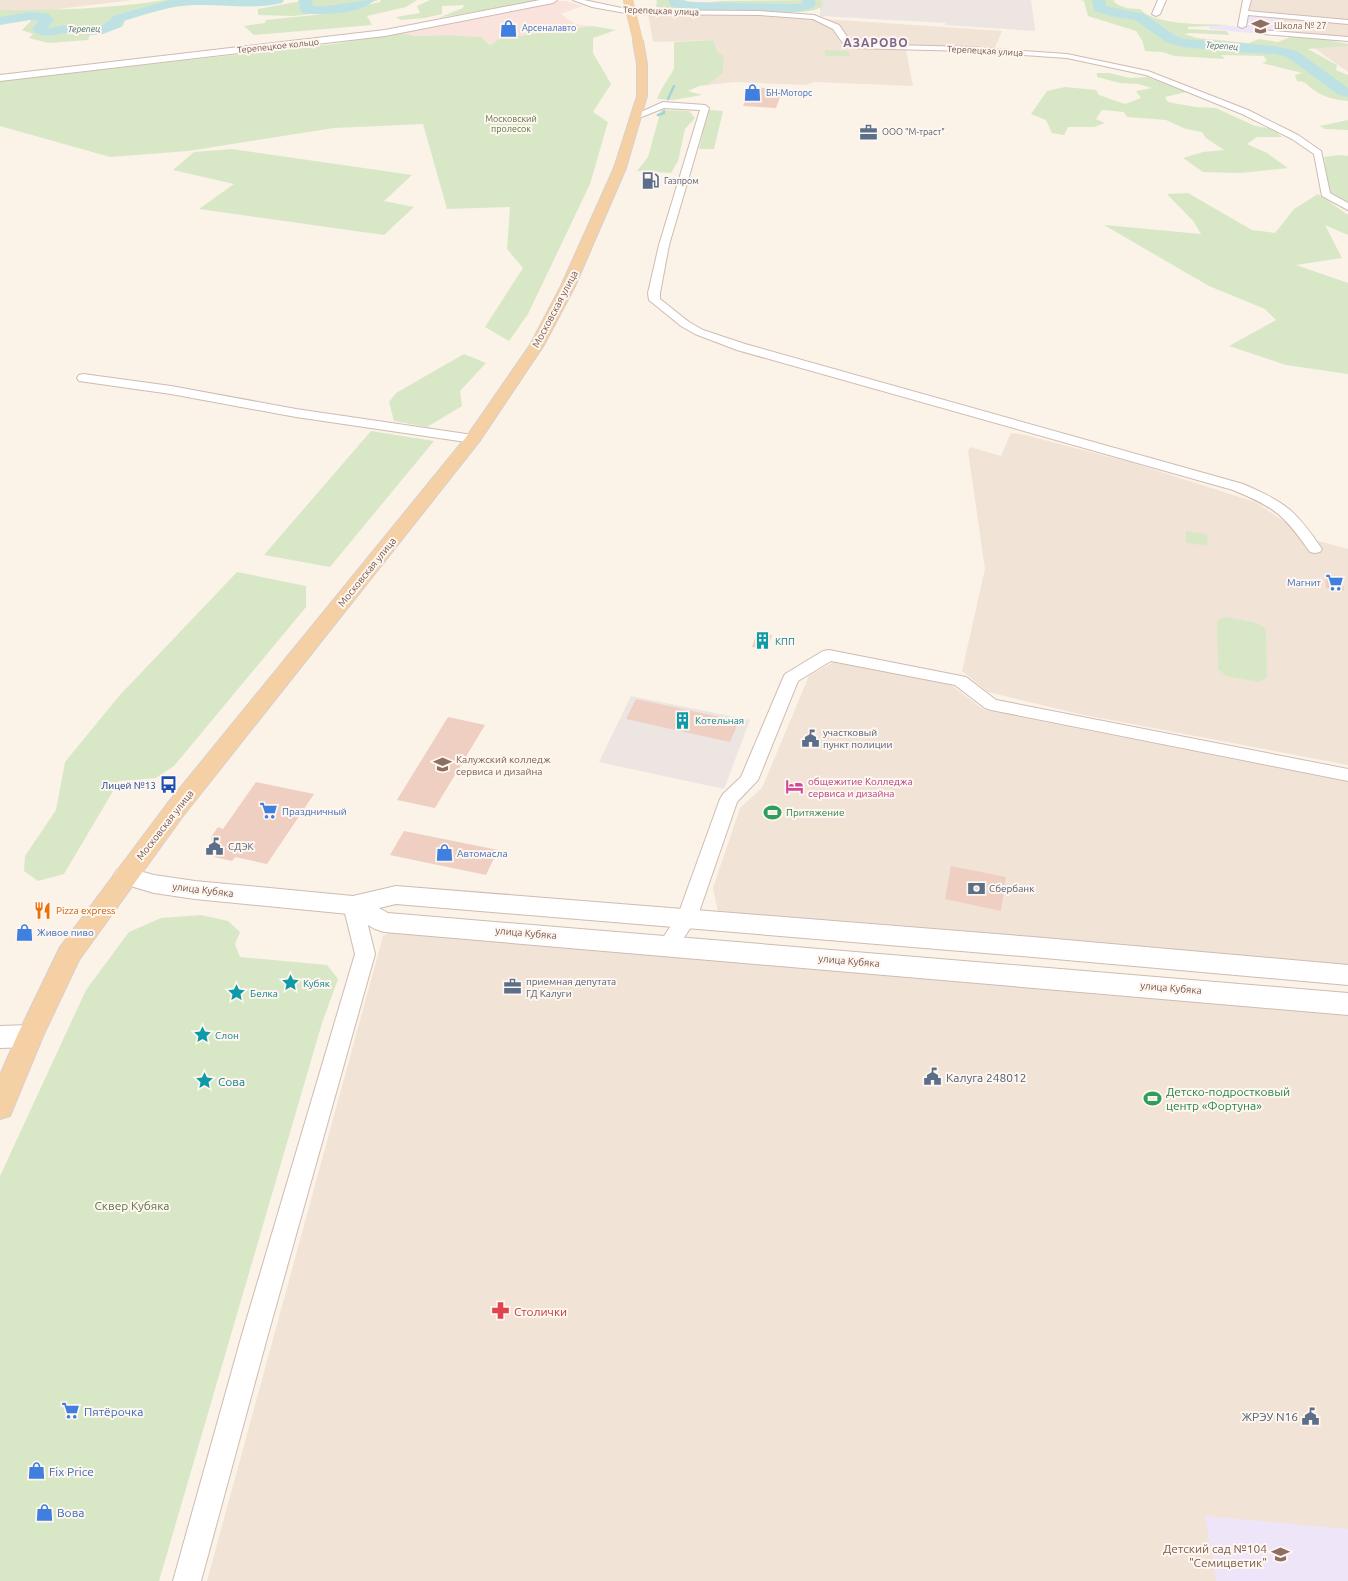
<svg xmlns="http://www.w3.org/2000/svg" width="1348" height="1581" font-family="Ubuntu,sans-serif">
<rect width="100%" height="100%" fill="#fbf2e8"/>
<path fill="#f2e3d7" d="M0,0H133L50,10H0Z
M1250,0H1348V38L1249,29L1245,27Z
M648,14H750L1002,31L994,50H906L913,86L815,82L805,85L735,82L708,85L723,72L724,56L717,53L714,40L653,42Z
M1348,45V72L1314,48Z
M1011,433L1025,435L1133,463L1255,502L1311,539L1348,549V765L1079,714L988,692L962,671L985,569L968,451L970,447L1001,456Z
M834,662L950,684L984,710L1348,782V970L718,912L713,888L740,808L762,788L809,676Z
M400,929L1348,1011V1581H207L383,936Z"/>
<path fill="#fbe3dd" d="M557,1H566L582,6L561,14L575,24L592,26L518,36H504L490,45L481,37L447,35L416,36L401,33Z"/>
<path fill="#ece5e1" d="M820,0H1031L1035,31L945,25L946,23L820,16Z
M631,696L750,720L724,789L599,762Z"/>
<path fill="#efe5f8" d="M1242,14L1282,17V36L1209,29V24L1241,27Z
M1205,1516L1348,1529V1581H1216Z"/>
<path fill="#d8e8c7" d="M165,0H269L250,3L224,0L184,2L130,15L125,20L123,26L109,31L90,35L88,40L49,43L29,38L33,34L22,30L31,21V16L0,24V10C55,10 111,9 165,0Z
M307,0H378L359,7L380,2L381,0H417L406,7L367,16L372,25L254,35L244,26L265,23L266,20L334,13L351,9L294,16L258,15V9Z
M430,0H542L438,18L463,8L464,5L442,6V14L425,18L401,20L396,17L420,13L417,6Z
M656,0H686V1L703,3L721,1L821,0L823,6L815,10L802,12L668,11L656,7L657,1Z
M1081,0H1115L1113,1C1121,8 1130,9 1140,9C1154,26 1209,24 1230,25L1188,27V29L1226,31L1230,35L1190,33L1184,34L1197,38L1249,43L1259,39L1278,42L1293,36L1322,39L1348,44V46L1308,49L1337,65L1336,70L1348,75V101C1335,100 1322,97 1311,88C1305,83 1306,82 1297,81L1295,75L1302,73L1262,63L1267,61L1264,56L1221,55L1225,59L1175,56L1162,52L1145,51L1142,40L1136,31L1088,16L1084,1Z
M592,26L616,30L593,38V53L611,84L593,112L608,122L590,184L528,314L509,341L485,327L523,268L507,249L510,207L447,209L423,124L334,128L188,151L110,157L0,126V81L7,80L333,44L401,33L416,36L447,35L481,37L490,45L504,36H518Z
M714,40L717,52L724,56L723,73L708,85L699,86L688,91L702,95L673,100L657,99L661,90L674,69V42Z
M825,50L849,51L850,56H825Z
M1097,73H1109L1130,78L1147,77L1186,92L1165,97L1168,102L1195,107L1216,108L1255,126L1273,129L1282,137H1257L1247,144L1267,153L1288,168L1240,173L1203,172L1183,158L1203,152L1224,150L1206,138L1202,132L1186,129L1166,120L1127,117L1124,112L1102,110L1096,119L1105,123L1094,127H1068L1064,135L1052,133L1046,120L1031,114L1047,91L1065,87L1096,90L1099,95L1125,104L1141,98L1136,91L1152,88L1138,84L1120,83L1097,77Z
M661,110L689,111L695,118L685,129L678,161L671,173L637,171L648,157Z
M708,110L723,111L714,149H699Z
M1348,120V130L1325,129L1320,126Z
M232,149L412,175L384,201L414,207L384,235L199,209L234,184L173,170L194,152Z
M1339,155L1348,156V203L1329,193L1324,157Z
M1188,193L1252,230L1275,233L1294,209L1318,194L1348,215V235L1325,225L1342,258L1296,265L1348,283V374L1286,365L1229,346L1276,320L1265,309L1209,286L1104,225L1201,234L1194,222L1167,194Z
M464,354L486,363L460,391L462,406L427,427L394,421L389,402L396,393Z
M371,431L434,441L330,567L264,555Z
M1186,531L1207,534L1208,546L1186,543Z
M237,572L306,586V607L174,766L156,778L119,781L64,874L38,881L24,871L25,856L56,810L65,762L119,696Z
M1225,617L1257,623L1266,629L1267,677L1259,682L1226,676L1218,669L1217,621Z
M201,915L228,921L240,932L235,944L240,957L327,965L338,979L322,1023L159,1581H0V1176L86,990L129,932L161,918Z"/>
<g fill="none" stroke-linecap="round" stroke-linejoin="round">
<path stroke="#a5d2d5" stroke-width="2.5" d="M668,99L674,86
M658,115L664,113V111"/>
<path fill="#bee2e4" fill-rule="evenodd" d="M170,0H284L282,3C253,10 225,4 196,5C171,5 147,14 124,21L121,27C115,29 109,32 103,34C91,36 80,33 68,33C57,34 40,40 32,29L39,21L30,20L0,25V17L30,12L49,14L54,20L48,27L50,28C56,27 63,25 69,25C85,25 102,32 113,16Z
M298,0H311L313,3L312,6C334,8 352,0 374,0C365,14 317,16 302,13L299,7L300,4Z
M668,0H680L690,2L796,4L803,3L801,0H814L816,3L813,8L796,12L690,10L671,7Z
M1092,0H1105L1106,6L1144,14L1176,36L1184,39L1274,46L1297,51L1348,88V97L1337,94L1287,57L1274,54L1232,52L1182,47L1166,42L1135,20L1114,17L1094,11Z"/>
</g>
<path fill="#efcfc2" d="M751,87L783,89L776,108L743,106Z
M1325,574L1342,577L1344,591L1326,588Z
M757,632L772,635L767,649L752,647Z
M636,699L739,721L730,742L626,719Z
M448,717L485,725L435,808L397,800Z
M256,782L314,794L267,864L235,857L232,861L214,857L211,837L218,827L223,829Z
M404,831L498,850L486,875L390,855Z
M951,866L1006,877L1001,911L945,899Z"/>
<g fill="none" stroke-linecap="round" stroke-linejoin="round">
<defs>
<path id="minor" d="M573,0H584L631,10L759,11L814,15L839,25L848,38L855,44L968,47L1067,54L1148,71L1248,110L1298,135L1321,151L1330,193L1348,203V210L1322,196L1314,154L1292,139L1242,114L1146,75L1067,58L968,51L853,48L842,42L833,29L813,19L759,15L631,14L592,7Z
M1158,0H1166L1160,14L1156,16L1152,14Z
M1243,0H1251L1248,11L1348,20V24L1248,15L1246,26L1242,28L1238,26Z
M1261,30L1348,37V41L1264,34H1261Z
M663,102L705,105L709,108L669,245L660,293V299L689,322L703,330L745,344L1243,484C1287,503 1295,510 1322,549L1320,552L1315,553L1310,552C1283,514 1276,508 1233,490L737,350L695,334L681,326L649,300L648,293L659,245L700,110L664,108L639,118H633L632,116Z
M83,374L171,386L296,409L473,435L478,436L480,439L478,442L473,443L296,417L171,394L79,381L77,378L79,375Z
M829,650L966,677L996,700L1348,769V781L991,710L985,708L955,685L831,661L798,681L758,780L737,802L697,918L675,951L668,953L661,951L658,945L678,915L720,799L723,794L741,777L783,678L785,674L823,651Z
M353,897L360,900L363,905L375,954L267,1338L201,1581H173L241,1338L355,954L343,905L346,900Z"/>
<path id="tertiary" d="M540,0H557L553,3L385,36L0,81V75L385,30Z
M125,867L154,875L195,881L353,896L396,886L1033,937L1348,965V985L1033,957L396,904L379,908L388,913L1348,993V1015L384,932L375,929L349,914L195,899L154,893L117,882L113,876L117,870Z
M30,1025L39,1028L43,1036L39,1044L30,1047L0,1048V1026Z"/>
<path id="primary" d="M638,38L643,41L647,64V96L626,168L575,286L544,345L479,442L183,816L79,960L43,1036L10,1116L0,1119V1075L17,1036L60,947L167,804L467,436L530,345L561,286L614,168L637,96V64L633,41Z"/>
</defs>
<use href="#minor" stroke="#cfbbb2" stroke-width="2"/>
<use href="#tertiary" stroke="#cfbbb2" stroke-width="2"/>
<use href="#primary" stroke="#d8d0cd" stroke-width="2"/>
<use href="#minor" fill="#fff" fill-rule="evenodd"/>
<use href="#tertiary" fill="#fff" fill-rule="evenodd"/>
<use href="#primary" fill="#f5d0a5" fill-rule="evenodd"/>
<defs>
<path id="primary-bridge" d="M628,0L638,41"/>
</defs>
<use href="#primary-bridge" stroke="#d8d0cd" stroke-width="10" stroke-linecap="butt"/>
<use href="#primary-bridge" stroke="#f5d0a5" stroke-width="10"/>
</g>
<defs>
<symbol id="school-bare" viewBox="-9 -9 18 18"><path d="M0-5L7-2L0 1L-7-2ZM-4 1L0 2.5L4 1V4Q0 6-4 4Z" fill="#8d6e63" stroke="#fef6ef" stroke-width="2.5" paint-order="stroke"/></symbol>
<symbol id="shop-bare" viewBox="-9 -9 18 18"><path d="M-5-2.5h2.3a2.7 3.5 0 0 1 5.4 0H5L5.5 6h-11ZM-1.5-2.5h3a1.5 2.3 0 0 0-3 0Z" fill="#3f7fe0" stroke="#fef6ef" stroke-width="2.5" paint-order="stroke"/></symbol>
<symbol id="office-bare" viewBox="-9 -9 18 18"><path d="M-6-3h4V-5.5h4V-3h4V5H-6ZM-1-4.5V-3h2v-1.5ZM-6 0V1H6V0Z" fill="#5c6f8a" stroke="#fef6ef" stroke-width="2.5" paint-order="stroke"/></symbol>
<symbol id="fuel-bare" viewBox="-9 -9 18 18"><path d="M-5.5-6h7V0h2V4h1.3V-2.5L3-4.5l.8-.8L6-3V5H2.5V1h-1V6h-7ZM-4.2-4.7v3.2H.2V-4.7Z" fill="#5c6f8a" stroke="#fef6ef" stroke-width="2.5" paint-order="stroke"/></symbol>
<symbol id="supermarket-bare" viewBox="-9 -9 18 18"><path d="M-6-5.5h2.5l.6 2H6L4.5 2H-2.5L-4.4-4H-6ZM-1.5 3.2a1.3 1.3 0 1 0 .1 0ZM3 3.2a1.3 1.3 0 1 0 .1 0Z" fill="#3f7fe0" stroke="#fef6ef" stroke-width="2.5" paint-order="stroke"/></symbol>
<symbol id="building-bare" viewBox="-9 -9 18 18"><path d="M-4-6H4V6H1V3H-1V6H-4ZM-2.5-4.3h1.7v1.8h-1.7ZM.8-4.3h1.7v1.8H.8ZM-2.5-1h1.7V.8h-1.7ZM.8-1h1.7V.8H.8Z" fill="#0f9aa8" stroke="#fef6ef" stroke-width="2.5" paint-order="stroke"/></symbol>
<symbol id="civic-bare" viewBox="-9 -9 18 18"><path d="M-.6-6.5H3V-4.5H.6V-3L4-1V1h2V6H-6V1h2V-1L-.6-3ZM-1.2 2.5V6h2.4V2.5Z" fill="#5c6f8a" stroke="#fef6ef" stroke-width="2.5" paint-order="stroke"/></symbol>
<symbol id="university-bare" viewBox="-9 -9 18 18"><path d="M0-5L7-2L0 1L-7-2ZM-4 1L0 2.5L4 1V4Q0 6-4 4Z" fill="#8d6e63" stroke="#fef6ef" stroke-width="2.5" paint-order="stroke"/></symbol>
<symbol id="bus-bare" viewBox="-9 -9 18 18"><path d="M-5-6H5V4H4V6H2V4H-2V6H-4V4H-5ZM-3.5-4V0h7V-4ZM-3.5 1.2v1.5H-2V1.2ZM2 1.2v1.5H3.5V1.2Z" fill="#1a4fb4" stroke="#fef6ef" stroke-width="2.5" paint-order="stroke"/></symbol>
<symbol id="hotel-bare" viewBox="-9 -9 18 18"><path d="M-6-4.5h1.5V1H6V5H4.5V3h-9V5H-6ZM-4 0a1.8 1.8 0 1 1 3.6 0ZM.5 0V-2.5h3Q6-2.5 6 0Z" fill="#d1479c" stroke="#fef6ef" stroke-width="2.5" paint-order="stroke"/></symbol>
<symbol id="stadium-bare" viewBox="-9 -9 18 18"><path d="M0-5a6.5 5 0 1 0 0 10a6.5 5 0 1 0 0-10ZM-3.5-1.8h7v3.6h-7Z" fill="#2e9e5b" stroke="#fef6ef" stroke-width="2.5" paint-order="stroke"/></symbol>
<symbol id="bank-bare" viewBox="-9 -9 18 18"><path d="M-6-4H6V4H-6ZM0-2.3a2.3 2.3 0 1 0 0 4.6a2.3 2.3 0 1 0 0-4.6Z" fill="#5c6f8a" stroke="#fef6ef" stroke-width="2.5" paint-order="stroke"/></symbol>
<symbol id="restaurant-bare" viewBox="-9 -9 18 18"><path d="M-5-6h1v4h1v-4h1v4h1v-4h1v5L-1.5 .5V6h-2V.5L-5-1ZM5-6V6H3V1.5H1.5Q1.5-4 5-6Z" fill="#e8710a" stroke="#fef6ef" stroke-width="2.5" paint-order="stroke"/></symbol>
<symbol id="sight-bare" viewBox="-9 -9 18 18"><path d="M0-6L1.8-2.2L6-1.7L2.9 1.2L3.7 5.4L0 3.3L-3.7 5.4L-2.9 1.2L-6-1.7L-1.8-2.2Z" fill="#0f9aa8" stroke="#fef6ef" stroke-width="2.5" paint-order="stroke"/></symbol>
<symbol id="pharmacy-bare" viewBox="-9 -9 18 18"><path d="M-2-6h4v4h4v4h-4v4h-4v-4h-4v-4h4Z" fill="#e0444e" stroke="#fef6ef" stroke-width="2.5" paint-order="stroke"/></symbol>
</defs>
<g fill-rule="evenodd">
<use href="#school-bare" x="1248" y="14" width="25" height="25"/>
<use href="#shop-bare" x="496" y="16" width="25" height="25"/>
<use href="#shop-bare" x="740" y="80" width="25" height="25"/>
<use href="#office-bare" x="856" y="120" width="25" height="25"/>
<use href="#fuel-bare" x="638" y="168" width="25" height="25"/>
<use href="#supermarket-bare" x="1322" y="570" width="25" height="25"/>
<use href="#building-bare" x="750" y="628" width="25" height="25"/>
<use href="#building-bare" x="670" y="708" width="25" height="25"/>
<use href="#civic-bare" x="798" y="726" width="25" height="25"/>
<use href="#university-bare" x="430" y="752" width="25" height="25"/>
<use href="#bus-bare" x="156" y="772" width="25" height="25"/>
<use href="#hotel-bare" x="782" y="774" width="25" height="25"/>
<use href="#supermarket-bare" x="256" y="798" width="25" height="25"/>
<use href="#stadium-bare" x="760" y="800" width="25" height="25"/>
<use href="#civic-bare" x="202" y="834" width="25" height="25"/>
<use href="#shop-bare" x="432" y="840" width="25" height="25"/>
<use href="#bank-bare" x="964" y="876" width="25" height="25"/>
<use href="#restaurant-bare" x="30" y="898" width="25" height="25"/>
<use href="#shop-bare" x="12" y="920" width="25" height="25"/>
<use href="#sight-bare" x="278" y="970" width="25" height="25"/>
<use href="#office-bare" x="500" y="974" width="25" height="25"/>
<use href="#sight-bare" x="224" y="980" width="25" height="25"/>
<use href="#sight-bare" x="190" y="1022" width="25" height="25"/>
<use href="#civic-bare" x="920" y="1064" width="25" height="25"/>
<use href="#sight-bare" x="192" y="1068" width="25" height="25"/>
<use href="#stadium-bare" x="1140" y="1086" width="25" height="25"/>
<use href="#pharmacy-bare" x="488" y="1298" width="25" height="25"/>
<use href="#supermarket-bare" x="58" y="1398" width="25" height="25"/>
<use href="#civic-bare" x="1298" y="1404" width="25" height="25"/>
<use href="#shop-bare" x="24" y="1458" width="25" height="25"/>
<use href="#shop-bare" x="32" y="1500" width="25" height="25"/>
<use href="#school-bare" x="1268" y="1542" width="25" height="25"/>
</g>
<g text-anchor="middle" dominant-baseline="central" stroke-width="4" stroke-linejoin="round" paint-order="stroke">
<g font-size="9" fill="#74574e" stroke="#fef6ef">
<text transform="translate(661 11) rotate(2)">Терепецкая улица</text>
<text transform="translate(278 46) rotate(-6)">Терепецкое кольцо</text>
<text transform="translate(985 51) rotate(3)">Терепецкая улица</text>
</g>
<g font-size="9" fill="#785e54" stroke="#fef6ef" text-anchor="start">
<text x="1274" y="26">Школа № 27</text>
</g>
<g font-size="9" fill="#366cbe" stroke="#fef6ef" text-anchor="start">
<text x="522" y="28">Арсеналавто</text>
<text x="766" y="93">БН-Моторс</text>
</g>
<g font-size="9" font-style="italic" fill="#427478" stroke="#fef6ef">
<text transform="translate(84 29) rotate(-1)">Терепец</text>
<text transform="translate(1222 46) rotate(4)">Терепец</text>
</g>
<g font-size="9" fill="#5a7846" stroke="#fef6ef">
<text x="511" y="119">Московский<tspan x="511" dy="10">пролесок</tspan></text>
</g>
<g font-size="9" fill="#4e5e75" stroke="#fef6ef" text-anchor="start">
<text x="882" y="132">ООО "М-траст"</text>
<text x="664" y="181">Газпром</text>
</g>
<g font-size="10" fill="#74574e" stroke="#fef6ef">
<text transform="translate(555 309) rotate(-62)">Московская улица</text>
<text transform="translate(367 572) rotate(-51)">Московская улица</text>
<text transform="translate(165 825) rotate(-52)">Московская улица</text>
<text transform="translate(203 890) rotate(7)">улица Кубяка</text>
<text transform="translate(526 933) rotate(5)">улица Кубяка</text>
<text transform="translate(849 961) rotate(5)">улица Кубяка</text>
<text transform="translate(1171 988) rotate(5)">улица Кубяка</text>
</g>
<g font-size="10" fill="#366cbe" stroke="#fef6ef" text-anchor="start">
<text x="1321" y="582" text-anchor="end">Магнит</text>
<text x="282" y="811">Праздничный</text>
<text x="457" y="853">Автомасла</text>
<text x="37" y="932">Живое пиво</text>
</g>
<g font-size="10" fill="#0d838f" stroke="#fef6ef" text-anchor="start">
<text x="775" y="641">КПП</text>
<text x="695" y="720">Котельная</text>
<text x="303" y="983">Кубяк</text>
<text x="250" y="993">Белка</text>
<text x="215" y="1035">Слон</text>
</g>
<g font-size="10" fill="#4e5e75" stroke="#fef6ef" text-anchor="start">
<text x="823" y="732">участковый<tspan x="823" dy="12">пункт полиции</tspan></text>
<text x="228" y="846">СДЭК</text>
<text x="989" y="888">Сбербанк</text>
<text x="526" y="981">приемная депутата<tspan x="526" dy="12">ГД Калуги</tspan></text>
</g>
<g font-size="10" fill="#785e54" stroke="#fef6ef" text-anchor="start">
<text x="456" y="759">Калужский колледж<tspan x="456" dy="12">сервиса и дизайна</tspan></text>
</g>
<g font-size="10" fill="#b23c85" stroke="#fef6ef" text-anchor="start">
<text x="808" y="781">общежитие Колледжа<tspan x="808" dy="12">сервиса и дизайна</tspan></text>
</g>
<g font-size="10" fill="#164399" stroke="#fef6ef" text-anchor="end">
<text x="156" y="785">Лицей №13</text>
</g>
<g font-size="10" fill="#27864d" stroke="#fef6ef" text-anchor="start">
<text x="786" y="812">Притяжение</text>
</g>
<g font-size="10" fill="#c56008" stroke="#fef6ef" text-anchor="start">
<text x="56" y="910">Pizza express</text>
</g>
<g font-size="12" font-weight="bold" letter-spacing="1" fill="#7d6690" stroke="#fef6ef">
<text x="876" y="42">АЗАРОВО</text>
</g>
<g font-size="12" fill="#4e5e75" stroke="#fef6ef" text-anchor="start">
<text x="946" y="1077">Калуга 248012</text>
<text x="1298" y="1416" text-anchor="end">ЖРЭУ N16</text>
</g>
<g font-size="12" fill="#0d838f" stroke="#fef6ef" text-anchor="start">
<text x="218" y="1081">Сова</text>
</g>
<g font-size="12" fill="#27864d" stroke="#fef6ef" text-anchor="start">
<text x="1166" y="1091">Детско-подростковый<tspan x="1166" dy="14">центр «Фортуна»</tspan></text>
</g>
<g font-size="12" fill="#5a7846" stroke="#fef6ef">
<text x="132" y="1205">Сквер Кубяка</text>
</g>
<g font-size="12" fill="#be3a42" stroke="#fef6ef" text-anchor="start">
<text x="514" y="1311">Столички</text>
</g>
<g font-size="12" fill="#366cbe" stroke="#fef6ef" text-anchor="start">
<text x="84" y="1411">Пятёрочка</text>
<text x="49" y="1471">Fix Price</text>
<text x="57" y="1512">Вова</text>
</g>
<g font-size="12" fill="#785e54" stroke="#fef6ef" text-anchor="end">
<text x="1267" y="1548">Детский сад №104<tspan x="1267" dy="14">"Семицветик"</tspan></text>
</g>
</g>
</svg>
